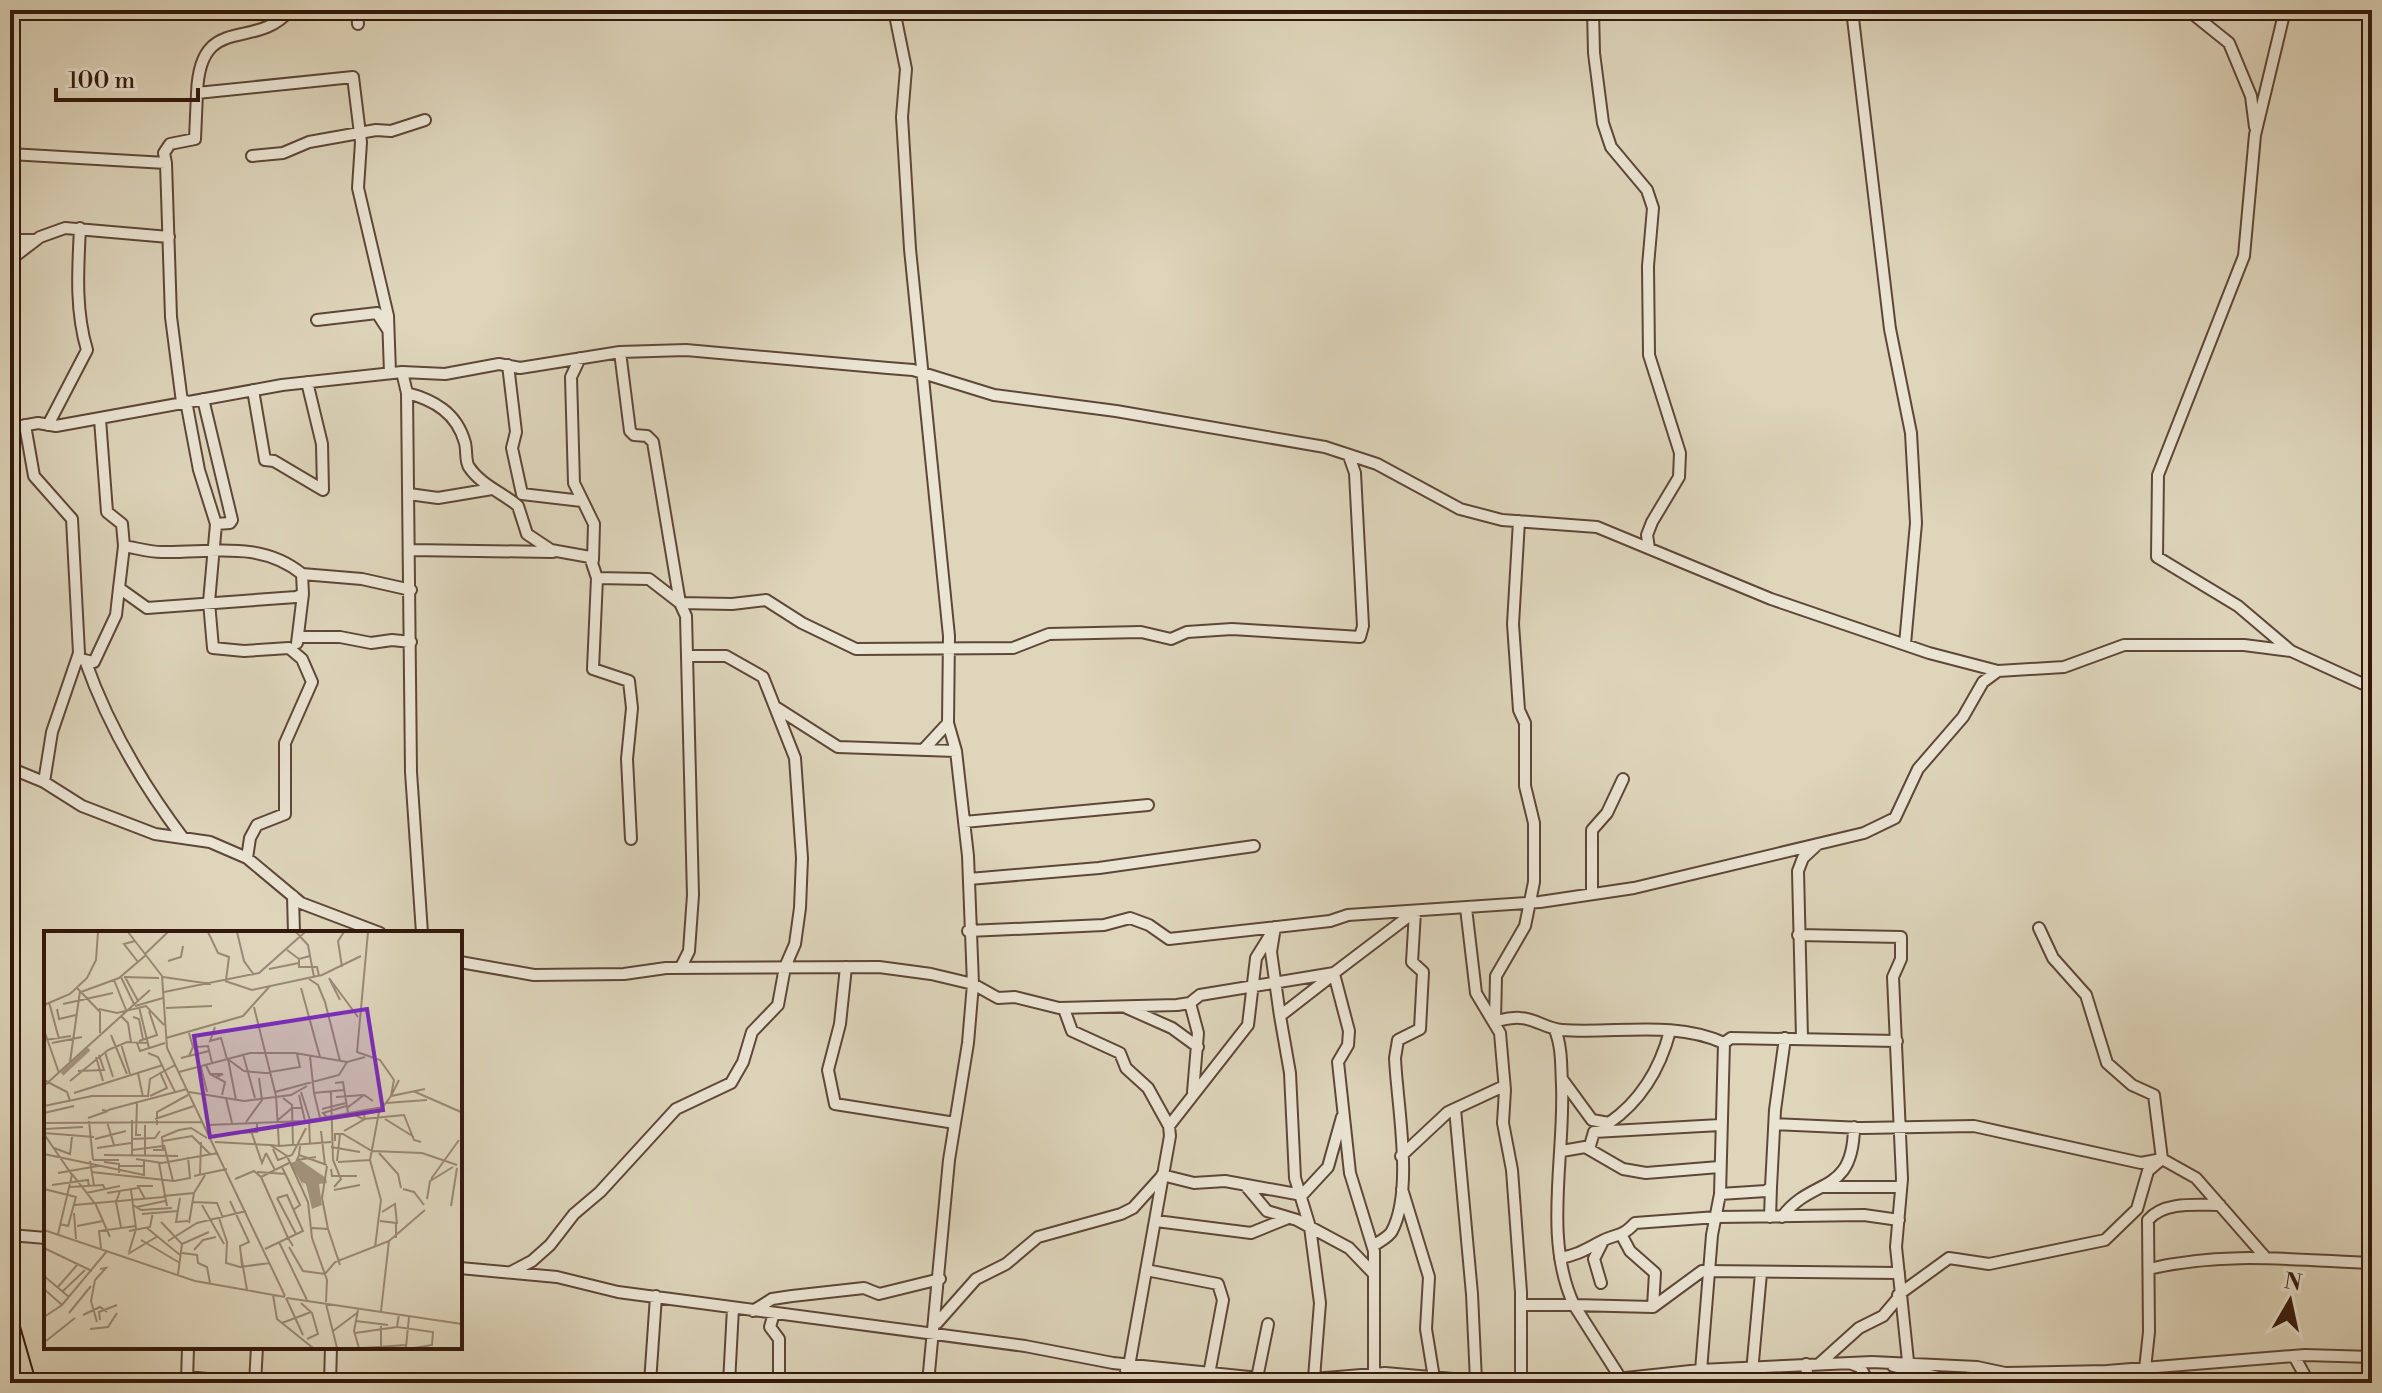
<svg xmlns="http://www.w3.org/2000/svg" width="2382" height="1393" font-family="'Libre Bodoni',serif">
<rect width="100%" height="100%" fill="#ded5bb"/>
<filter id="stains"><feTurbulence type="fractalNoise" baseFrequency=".0025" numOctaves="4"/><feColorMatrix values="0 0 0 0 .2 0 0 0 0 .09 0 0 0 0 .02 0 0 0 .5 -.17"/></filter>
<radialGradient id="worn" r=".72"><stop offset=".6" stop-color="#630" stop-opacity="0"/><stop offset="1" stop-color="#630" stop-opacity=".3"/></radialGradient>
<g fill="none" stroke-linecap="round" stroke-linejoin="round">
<defs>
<path id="minor" d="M290,10C255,52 200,11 197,93L353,77L361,142L358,188L388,316L390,373
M357,10L358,24
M894,10L906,69L902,117L910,249L949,636L948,723L956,751L968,856L973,984L968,1043L949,1160L928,1383
M1593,10L1594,53L1603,123L1611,147L1647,190L1653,208L1648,266L1649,355L1680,453L1679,477L1652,522L1647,535L1649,548
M1852,10L1890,329L1911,433L1916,523L1905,644
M2188,10L2229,43L2251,96L2255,127
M2285,10L2255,135L2244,256L2158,475L2157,557L2238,606L2291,651L2372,688
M10,154L166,163L171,317L182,402
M252,156L283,153L309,142L376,130L391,131L425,120
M166,163L164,153L170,144L195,139L197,93
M10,240H36
M10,260L40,237L65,228L169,237
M317,320L377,313L388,330
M620,352L630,431L634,435L647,436L653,442L680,603L686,616L693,895L689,951L681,967
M580,358L571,377L574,483L594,524L593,560
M508,365L516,432L512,448L522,494L582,501
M402,372L407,393L411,772L422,933
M253,390L265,460L274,461L323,490L322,444L307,382
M407,393C434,400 457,413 465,443C467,451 465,461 469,467C481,485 503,493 518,506L527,534L551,550L590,557L597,578L649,579L680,603L732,604L766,600L802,623L856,649L1013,648L1049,634L1141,632L1171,639L1187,632L1232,629L1360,637L1363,626L1355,473L1349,456
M203,399L232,520L230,523L216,524
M186,401L199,470L216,524L209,602L213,648L244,651L289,648L302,659L312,682L285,743V814L257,825L250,838L247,858
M100,419L107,512L122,524L124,546C136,548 149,552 162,552C211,553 260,540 302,574L303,594L296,597L147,608L119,588L124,546
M25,425L34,476L72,519L79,653L52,732L44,782
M48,425L87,350C75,310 78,269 80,228
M10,428L38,423L56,426L282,385L402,372L445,374L499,364L520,368L620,352L686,350L888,368L913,370L994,395L1116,411L1325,447L1377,464L1460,509L1502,520L1597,527L1771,599L1929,653L1998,671L2064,667L2124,645H2244L2291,651
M409,494L438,498L492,489
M1519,521L1513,624L1519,710L1525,723V786L1534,823V882L1525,926L1496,976L1495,1021C1503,1020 1512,1017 1520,1018C1534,1018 1547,1029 1562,1030C1615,1034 1673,1020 1724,1043
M411,550L553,552
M302,574L362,579L411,590
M597,578L593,669L629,681L632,708L627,759L631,839
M299,637H340L371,643L392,640L411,642
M297,643L303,594
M79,659L94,662L116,615L119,588
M85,660C107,723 143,785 183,838
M777,708L838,747L956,751
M924,749L948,723
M10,768L44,782L82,806L155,834L210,842L247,858L301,903L380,933
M964,822L1148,805
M969,879L1099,868L1254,846
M1592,892V830L1607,813L1623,779
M293,896L294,933
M1466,908L1476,993L1500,1033L1505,1090L1503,1123L1512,1170L1521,1292V1381
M1275,927L1271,952L1280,1016L1334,974L1349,1031L1348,1045L1338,1062L1350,1173L1374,1251V1374
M968,931L1104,925L1130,918L1149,925L1169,939L1330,921L1348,915L1540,902L1634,888L1864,833L1895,818L1918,769L1963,717L1983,682L1998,671
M1798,935L1901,937V959L1893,977L1902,1179L1896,1247L1908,1361
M460,962L534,975L624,974L666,968L879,967L931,974L973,984L998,998L1015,997L1059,1008L1177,1005L1190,1003L1200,995L1334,973L1413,913
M846,967L840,1024L828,1070L835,1104L955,1123
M1190,1003L1198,1033L1193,1092
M1127,1008L1172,1028L1198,1047
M1064,1009L1072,1031L1120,1053L1126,1068L1148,1088L1169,1126L1170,1136L1126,1383
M1280,1016L1290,1073L1295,1178L1310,1227L1320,1303L1314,1378
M1802,1038L1798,871L1803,858L1818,844
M1724,1043L1731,1038L1897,1041
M1562,1079L1592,1120L1609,1123C1642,1100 1660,1069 1670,1031
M1455,1109L1472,1294L1476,1381
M1775,1124L1863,1128L1974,1126L2141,1163L2162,1159L2154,1095L2132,1085L2107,1063L2086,995L2053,958L2039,928
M1169,1126L1248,1025L1256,958L1274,929
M1589,1149L1594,1132L1720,1125
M1562,1151L1585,1147L1623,1169L1646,1173L1719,1167
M1401,1156L1448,1112L1504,1086
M1162,1175L1194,1183L1225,1181L1302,1195
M1246,1186L1267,1211L1297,1220L1349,1248L1373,1273
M1823,1187H1901
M1402,1189L1429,1277L1426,1329L1434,1378
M1720,1194L1766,1191L1771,1187L1775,1110L1785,1038
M1302,1195L1328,1167L1342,1117
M1770,1217L1771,1187
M1782,1217C1812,1176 1853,1197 1854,1127
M1156,1221L1251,1233L1288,1218
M10,1235L46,1238
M1622,1236L1630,1251L1655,1273L1653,1307
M1373,1246C1380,1241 1389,1237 1392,1231C1414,1189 1397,1105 1395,1058L1398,1040L1420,1029L1423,972L1412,962L1415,912
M1560,1258C1578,1255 1586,1249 1602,1241C1617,1233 1621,1238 1635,1223L1717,1217L1864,1215L1899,1220
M460,1268L557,1277L618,1292L1025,1346L1113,1363L1290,1381L1385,1373L1476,1381L1607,1380L1700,1370L1872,1362L1977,1367L2005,1373L2107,1371L2305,1355L2372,1357
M2149,1269C2222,1251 2297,1260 2372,1263
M1146,1270L1218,1284L1223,1300L1209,1374
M511,1272L532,1261L550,1245L574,1214L600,1192L676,1109L731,1083L743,1062L752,1032L778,1005L785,967L795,944L800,908L802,858L795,758L763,677L726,656H687
M1601,1283L1594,1259L1603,1241
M1898,1295L1949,1258L1989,1264L2105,1240L2137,1209L2148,1171L2162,1159L2196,1178L2266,1258
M1521,1305H1574C1543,1239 1565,1156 1562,1085C1561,1066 1562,1047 1555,1030
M753,1311L772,1299L792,1296L864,1288L879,1294L940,1279
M774,1313L770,1327L779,1339V1383
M937,1323L976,1279L1006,1264L1038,1237L1121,1214L1133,1208L1161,1177
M2294,1356L2309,1383
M1849,1363L1860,1367L1869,1383
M1806,1364L1808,1383
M1819,1364L1859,1328L1883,1316L1899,1297
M1893,1366L1930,1375V1383
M2145,1369L2149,1332L2148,1220C2164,1201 2197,1205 2220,1205
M1126,1370L1161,1383
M2107,1371L2119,1383
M1930,1375L1947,1379L1995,1374
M187,1377L247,1383
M1257,1378L1268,1324
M1621,1379L1574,1305L1653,1307L1702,1271L1899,1273
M187,1381L188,1347
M255,1383L257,1347
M330,1383L331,1347
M650,1383L656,1296
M729,1383L733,1308
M1700,1383L1712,1235L1720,1194L1724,1043
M1751,1383L1761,1273
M2368,1383L2372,1378"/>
<path id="trunk" d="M10,1324L27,1383
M10,1373L13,1383"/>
</defs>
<use href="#minor" stroke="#5e4738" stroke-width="14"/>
<use href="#trunk" stroke="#33180c" stroke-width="20"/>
<use href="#minor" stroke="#eae4d3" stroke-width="10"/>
<use href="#trunk" stroke="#ded5bb" stroke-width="16"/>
</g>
<g transform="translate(44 931)">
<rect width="418" height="418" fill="#ded5bb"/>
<path d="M256,229L282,247L283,252L275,253L278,274L268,278L262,253L258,251L260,256L246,232Z" fill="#a49580"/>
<path fill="none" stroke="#a49580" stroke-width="4" d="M18,143L45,118"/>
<path fill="none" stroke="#9a8975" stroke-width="2" d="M84,1L118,45L123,117L241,365M164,1L174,22L185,26L182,49M193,1L200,30L210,44M252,1L264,14L270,46M324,1L313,121L336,129L350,149L347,165L335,181L326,229L337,269L331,316M91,10L80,13L94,31M243,19L255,28L266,25M101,23L124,1M255,28V36H273L275,45M124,30L137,26L139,15M298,36L294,10L300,1M225,38L255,32M77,46L90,73M80,46L115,47M81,46L94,70M119,46L167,53M285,47L314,86M285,47L296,69M265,48L274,54L281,71L296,130M70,49L82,79M181,50L208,59L278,44L317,25M33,57L56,81V102M257,57L276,126M37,61L75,47L102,24M120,61L215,42L261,1M5,71L15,108M19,73L69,62M0,74L26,63L43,47L52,29L54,1M91,75L119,67M95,76L105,117M210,76L232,165L235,215L226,214L243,225L264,271L268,307L283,349L282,371M122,77L168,75M13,78L15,88L32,84M55,78L73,82L102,75L120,94M77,85L84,92L87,111M89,86L95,88L99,108M171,96L166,110L177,107L183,128M0,99L15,142M67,104L83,143M122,107L199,85L226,55M1,109L27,105M95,110L113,104L105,80M8,112L38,106M93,112L96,120L121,112M77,113L86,143M153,116L164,115L168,132M61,121L69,146M104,122L114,126L131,161M199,123L211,167M145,125L149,116L145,102M266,125L270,162L300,159M52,126L59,150M137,127L165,120M184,128L192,169M185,129L200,140L220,142L256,136L253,123M26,131L36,60M162,134L166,143H179L172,146M157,136L163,161M34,140L60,139L55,124M135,141L206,122H251L303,131L321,126M94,142L99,166M166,143L181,151L178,164M0,149L23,161L26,170M355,149L347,165L381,158M26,150L64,119L83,111L103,112M291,152L299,151L304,182M0,155L106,59M369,160L417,181M145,161L200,170L247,164L263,155M231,161L295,144L303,131M257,161L266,189M287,161L289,229L297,248L290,256M30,162L119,134M270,162L276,187M255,164L261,190M106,165L123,157L116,141M292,166L320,164M182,167L188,192M239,167L248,174L249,215M93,172L92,204H97M342,172L383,169M0,175L48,165H104L106,148L131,134M303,177L320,164L329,170M278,178L302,172M64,179L143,158M0,182L30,175M309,183L319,188L360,184L370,209L377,211M283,186L279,182L302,175M44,187L64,180L58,179M111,188L150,175M341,188L370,206M88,189V225M234,189L248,177H258M265,189L266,214M45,190L49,229M63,191L70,214M202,191L218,169L215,147M0,192L158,191M101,194V226M113,194V181L144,164M163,194L260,190L339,176M0,198L39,196M207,200L218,232L222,222M277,200L281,234M300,200L321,188L319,180M0,202L50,206M0,203L28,244L14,303M180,203L213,201V191M51,208L82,200M87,208L111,207L116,200M119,210L148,205L166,223M291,210V203H299L328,220L378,222L413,234M171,211L226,214M120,214L129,250M235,215L287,211M256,215L255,224L283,234M287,216L316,221M10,217L26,223L28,206M53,217L87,212M229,218L234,229L248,224L262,197M88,219L119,215M109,219H119L118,206L135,199L147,197L163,207M222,222L231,239L245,232M335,222L354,243L357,257M0,223L100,244V229M60,224L134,225M255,224L253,229L272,226M92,228L118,232L174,222M49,229H75M46,230L50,255M293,230L296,203M60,231L75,233V242M294,231L326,229M115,232L123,275M75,235H100M283,235L278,267L284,298M238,236L256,274L249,279M287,238L288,245H313M47,241L130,250L146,247L144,226M213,241L242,243M14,242L54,235M28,243L52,274L66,306M156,244L157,211M150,245L183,238M217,246L244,307L221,318M191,248L210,240L217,246L231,239M387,248L415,209M8,254L44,249L45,256M26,256L59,254L61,258M0,258L32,266L24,295L16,293M359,258L370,261L380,274M87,259L92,298M290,259L316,254M76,260L72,271L77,296M42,262L76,255M63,262L94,257M119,265L150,262L161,244M136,267L132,291L144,290M233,267L243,264L259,300L244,307L249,315M233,267L252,303M101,268L94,255H109M383,268L386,250L409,236M186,270L205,311L196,315L198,335M149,271L173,272L179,287M30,274L120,266M89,274L97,279L128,277M158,274L180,313M407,275L413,237M93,276L121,270M338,281L351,273L353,293M30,282L32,308M98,283L134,280M175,287L183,311L182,332L196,336L226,332M336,290L352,292V307M117,291L138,313L134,343M145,292L150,262M33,295L59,290M103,297L136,324M268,297L284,298L296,334M0,299L151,350L241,366M85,300L106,296L109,281M97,309L136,332M124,310L153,292L202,280M235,311L263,369M138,313L165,301M245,316L259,340L281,343L291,331L345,310M0,317L48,340M57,317L55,300L92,295M150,319L159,309L172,306M85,321L92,298M138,322L153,324L154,332L163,336L166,352M84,323L114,305M197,324L203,359M0,345L25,366M13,357L33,334M0,358L18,374M19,360L41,339M229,364L233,388L269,417M242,367L259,404M243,367L418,393M257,372L268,382L274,403L263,408M282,373L293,417M314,379L310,400L315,417M337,380L345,310L381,279M25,382L47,355M355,383L353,396L389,401L388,414L370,417M39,384L56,376L63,381M0,386L18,374L63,320M56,389L55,381L73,374M312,390L344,394M53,391L47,370L51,349L62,337L56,338M238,392L267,381M46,398L64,396L73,382M289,400L313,382M311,402L353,396M2,410L31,387M362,416L365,386M319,417L362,414M337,417V392"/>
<path fill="#7b2cbf" fill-opacity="0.15" stroke="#7b2cbf" stroke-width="4" d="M323,78L339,179L166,206L150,105Z"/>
<rect width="418" height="418" fill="none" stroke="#33180c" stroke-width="4"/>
</g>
<rect width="2382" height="1393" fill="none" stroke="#ded5bb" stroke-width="40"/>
<rect x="12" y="12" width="2358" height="1369" fill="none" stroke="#33180c" stroke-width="4"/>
<rect x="20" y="20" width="2342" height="1353" fill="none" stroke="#33180c" stroke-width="2"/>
<g transform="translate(2290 1301) rotate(9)" stroke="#eae4d3" stroke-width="6" paint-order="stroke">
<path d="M0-6L14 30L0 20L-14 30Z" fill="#33180c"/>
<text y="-12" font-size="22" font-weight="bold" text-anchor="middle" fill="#33180c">N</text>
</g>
<path d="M56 88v12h142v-12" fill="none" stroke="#33180c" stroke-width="4"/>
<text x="68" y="88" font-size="24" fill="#33180c" stroke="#eae4d3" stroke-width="6" paint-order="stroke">100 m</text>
<rect width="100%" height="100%" filter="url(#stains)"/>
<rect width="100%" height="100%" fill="url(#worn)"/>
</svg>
